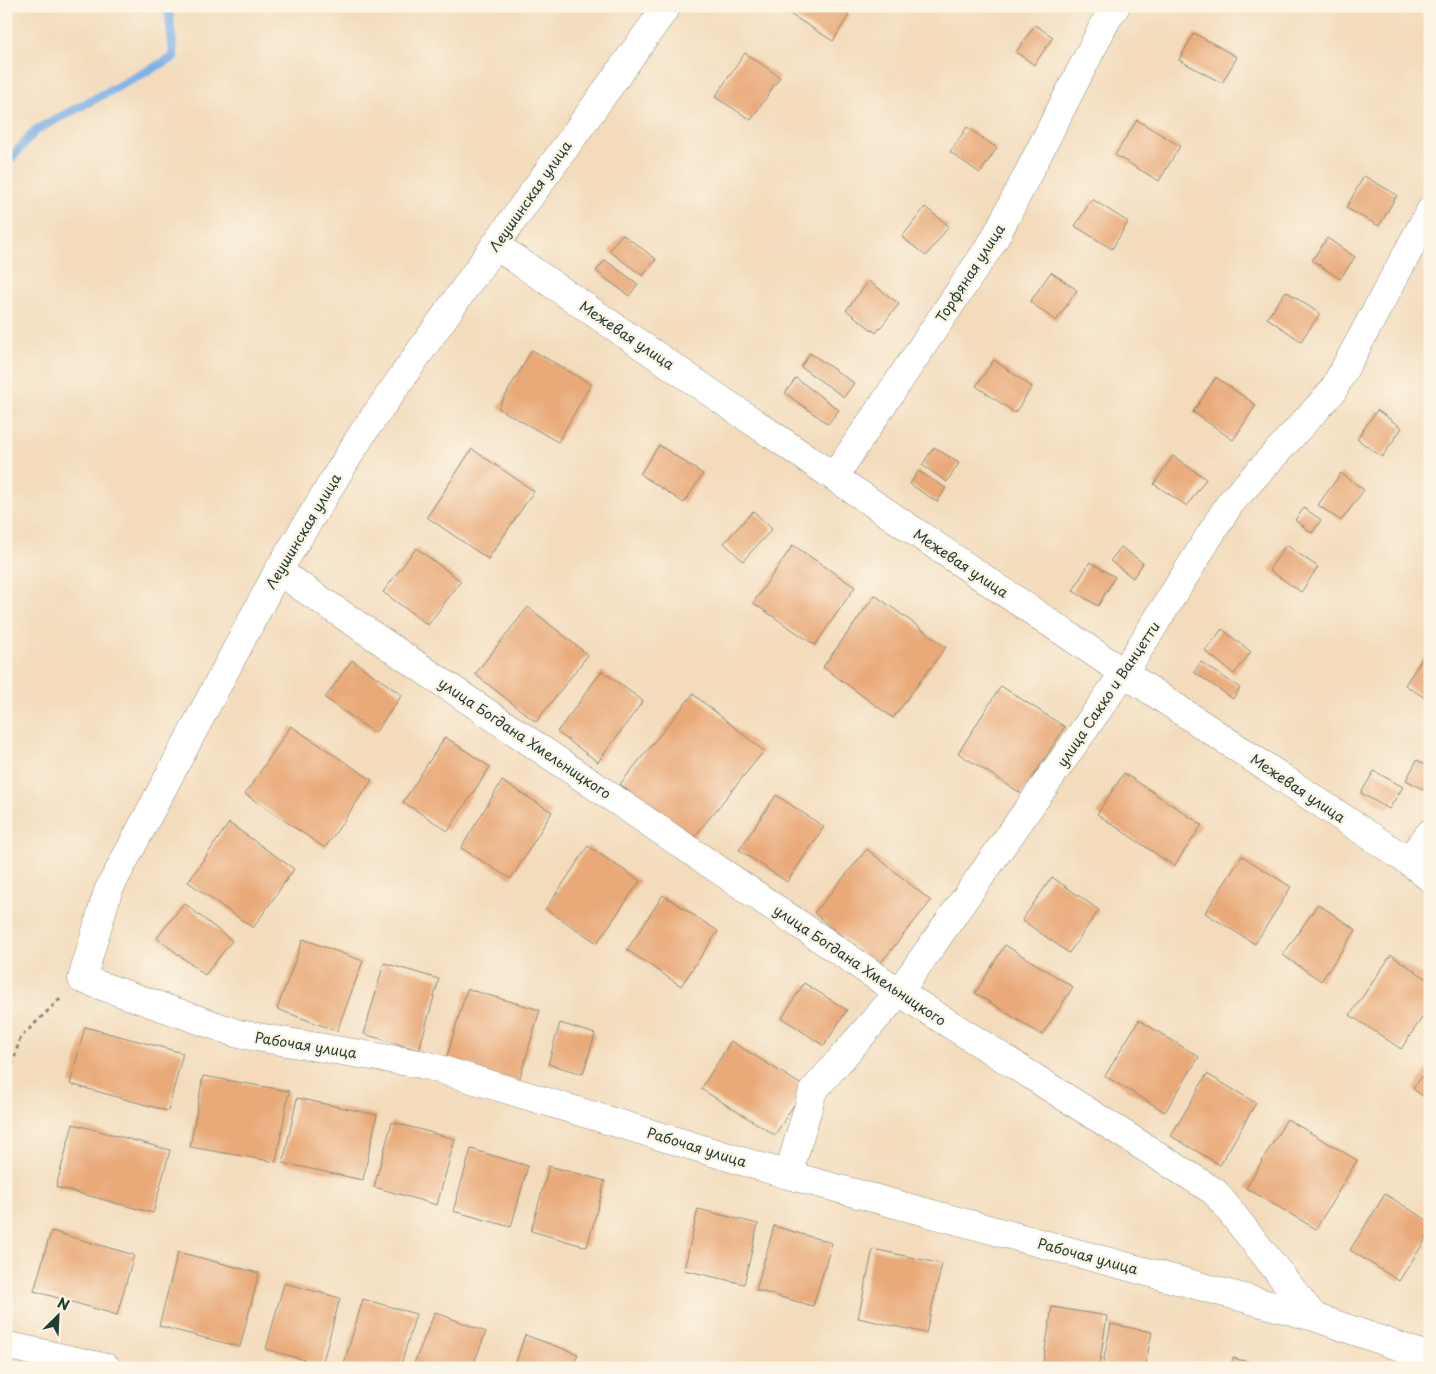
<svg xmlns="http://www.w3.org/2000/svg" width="1436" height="1374" font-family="'Playpen Sans',sans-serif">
<rect width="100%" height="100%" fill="#fcf5e5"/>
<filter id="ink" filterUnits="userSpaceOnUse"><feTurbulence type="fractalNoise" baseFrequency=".02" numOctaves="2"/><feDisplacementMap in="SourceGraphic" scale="10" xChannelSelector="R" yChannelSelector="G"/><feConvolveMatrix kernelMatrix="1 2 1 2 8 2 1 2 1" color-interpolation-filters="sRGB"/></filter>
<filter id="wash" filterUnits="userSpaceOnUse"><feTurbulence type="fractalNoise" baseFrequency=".0096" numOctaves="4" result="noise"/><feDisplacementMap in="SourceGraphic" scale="20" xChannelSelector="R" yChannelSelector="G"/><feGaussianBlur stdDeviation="1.12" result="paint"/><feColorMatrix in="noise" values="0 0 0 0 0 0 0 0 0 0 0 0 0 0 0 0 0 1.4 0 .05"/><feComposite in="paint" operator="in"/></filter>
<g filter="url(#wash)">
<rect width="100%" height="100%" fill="#f3dbbc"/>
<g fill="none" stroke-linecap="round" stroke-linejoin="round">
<path stroke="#7ab1e9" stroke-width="9" d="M6,164L36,130L174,57L168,6"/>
</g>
<g id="blocks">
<path fill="#e9a978" d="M777,6H834L849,15L833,41Z
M1035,25L1053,37L1034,65L1016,52Z
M1194,33L1237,57L1222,83L1179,60Z
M745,53L780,77L751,120L715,97Z
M1137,120L1180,146L1159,181L1115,155Z
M967,127L997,148L980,173L950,152Z
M1364,176L1397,195L1379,226L1346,208Z
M1092,199L1128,222L1112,249L1075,226Z
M925,207L949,226L926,256L902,237Z
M622,234L656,259L643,276L609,251Z
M1327,238L1355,257L1340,279L1312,260Z
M605,260L638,284L629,296L596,271Z
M1051,272L1077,290L1056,321L1030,302Z
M869,281L899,304L876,333L846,310Z
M1286,291L1320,314L1301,341L1267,318Z
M532,350L591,384L558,442L498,408Z
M810,353L854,383L844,397L801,367Z
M994,360L1032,387L1015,413L976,386Z
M1216,377L1256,405L1233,440L1193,412Z
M796,378L839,410L828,424L785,393Z
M1377,410L1402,428L1382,457L1357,439Z
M659,445L703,474L684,503L640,474Z
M934,447L959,463L947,482L922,465Z
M472,449L534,491L488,559L427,517Z
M1173,456L1206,479L1187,506L1154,484Z
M918,471L946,488L937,502L910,484Z
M1341,473L1364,490L1341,521L1318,505Z
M1304,508L1321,520L1312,533L1295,520Z
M753,511L772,529L743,561L724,543Z
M793,545L855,587L815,645L753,603Z
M1286,545L1318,567L1301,592L1269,570Z
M1121,547L1143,563L1133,578L1110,561Z
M416,548L461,581L428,625L383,592Z
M1090,562L1115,577L1098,606L1073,591Z
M875,595L946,647L893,718L823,667Z
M528,607L588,655L536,722L475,674Z
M1222,629L1251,652L1234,674L1205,651Z
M1423,657L1430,661V701L1405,685Z
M352,660L402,695L375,733L325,698Z
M1201,662L1240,688L1233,699L1194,672Z
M602,671L643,701L598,762L557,732Z
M1001,686L1065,727L1022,794L958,753Z
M693,694L764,751L690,842L620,784Z
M291,726L372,780L325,848L245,794Z
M445,737L490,767L448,831L403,802Z
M1417,760L1430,767V788L1428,792L1406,780Z
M1374,771L1403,787L1389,809L1361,793Z
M1124,773L1202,825L1174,866L1097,814Z
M502,781L552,812L511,879L461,848Z
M776,795L824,827L787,882L739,850Z
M229,823L294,869L253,928L188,882Z
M588,846L640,881L597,943L546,909Z
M867,849L931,901L878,966L814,913Z
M1242,856L1291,887L1255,944L1205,913Z
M1052,877L1099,910L1069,953L1022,920Z
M663,895L718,931L681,986L627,950Z
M184,903L232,941L205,975L157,938Z
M1318,904L1356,930L1321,981L1283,955Z
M303,939L363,961L337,1031L277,1009Z
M1005,945L1073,987L1042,1035L975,993Z
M1391,955L1430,981V1006L1401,1049L1350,1015Z
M384,963L439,979L419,1050L364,1034Z
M804,983L847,1010L824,1046L782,1018Z
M467,989L540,1010L518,1084L445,1063Z
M1139,1020L1199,1057L1165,1112L1105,1076Z
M560,1023L595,1034L583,1074L548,1064Z
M85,1027L183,1053L168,1111L70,1084Z
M731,1041L805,1087L775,1135L701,1089Z
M1430,1065V1101L1413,1089Z
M1207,1074L1256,1103L1220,1165L1171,1136Z
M203,1076L289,1091L276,1162L190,1147Z
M297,1098L377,1115L363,1180L283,1163Z
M1287,1119L1357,1160L1316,1229L1246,1188Z
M392,1122L455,1139L437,1205L374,1187Z
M73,1124L170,1150L153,1213L56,1187Z
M471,1149L528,1166L511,1227L453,1211Z
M549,1166L605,1181L587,1247L531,1231Z
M1385,1194L1430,1222V1233L1399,1281L1350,1250Z
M698,1209L758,1224L744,1284L684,1270Z
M774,1226L832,1243L813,1306L756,1290Z
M51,1231L134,1255L117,1315L34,1291Z
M873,1249L942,1264L926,1333L858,1318Z
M178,1252L259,1273L240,1347L159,1326Z
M284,1283L340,1298L322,1365L266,1349Z
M363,1299L416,1314L400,1368L343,1367Z
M1052,1307L1107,1316L1099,1368H1042Z
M435,1312L486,1332L472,1368H412Z
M1111,1324L1152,1332L1145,1368H1102Z
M525,1335L578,1354L573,1368H514Z
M1233,1358L1268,1367V1368H1230Z"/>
</g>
</g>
<g filter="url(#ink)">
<use href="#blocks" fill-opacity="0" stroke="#898c78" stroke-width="1"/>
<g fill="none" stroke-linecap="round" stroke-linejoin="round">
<defs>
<path id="minor" d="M667,6L495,245L362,434L278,571L108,891L82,979L239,1034L426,1065L788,1175L1314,1317
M495,245L834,477L1124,673L1408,861L1430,878
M834,477L994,240L1107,19L1116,6
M278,571L899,992L1215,1192L1314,1317L1430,1357
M1408,861L1430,833
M788,1175L813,1091L899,992L1124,673L1230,503L1332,392L1430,211
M14,1347L107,1368"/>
</defs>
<use href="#minor" stroke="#898c78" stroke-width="29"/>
<path stroke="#898c78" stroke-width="3" stroke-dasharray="4 4" stroke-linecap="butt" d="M6,1088L20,1038L61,998"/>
<use href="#minor" stroke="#fff" stroke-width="28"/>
</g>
</g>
<g text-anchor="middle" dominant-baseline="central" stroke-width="5" stroke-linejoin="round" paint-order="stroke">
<g font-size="14" fill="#1f3d34" stroke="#fcf5e5">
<text transform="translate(530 196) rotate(-55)">Леушинская улица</text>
<text transform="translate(970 273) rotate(-57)">Торфяная улица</text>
<text transform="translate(627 335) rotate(34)">Межевая улица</text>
<text transform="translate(303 531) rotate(-59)">Леушинская улица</text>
<text transform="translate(961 563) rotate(34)">Межевая улица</text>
<text transform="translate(1108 694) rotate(-56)">улица Сакко и Ванцетти</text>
<text transform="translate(525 738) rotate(34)">улица Богдана Хмельницкого</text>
<text transform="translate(1298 788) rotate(34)">Межевая улица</text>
<text transform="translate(860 965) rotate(34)">улица Богдана Хмельницкого</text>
<text transform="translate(306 1045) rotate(9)">Рабочая улица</text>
<text transform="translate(697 1147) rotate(17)">Рабочая улица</text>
<text transform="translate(1088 1256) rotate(15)">Рабочая улица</text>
</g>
</g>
<rect width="1436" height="1374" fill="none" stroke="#fcf5e5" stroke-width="25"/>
<g transform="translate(58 1316) rotate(24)" stroke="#fcf5e5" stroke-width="4" paint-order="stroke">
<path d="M0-4L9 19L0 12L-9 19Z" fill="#1f3d34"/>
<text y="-8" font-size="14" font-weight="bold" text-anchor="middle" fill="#1f3d34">N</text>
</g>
</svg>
